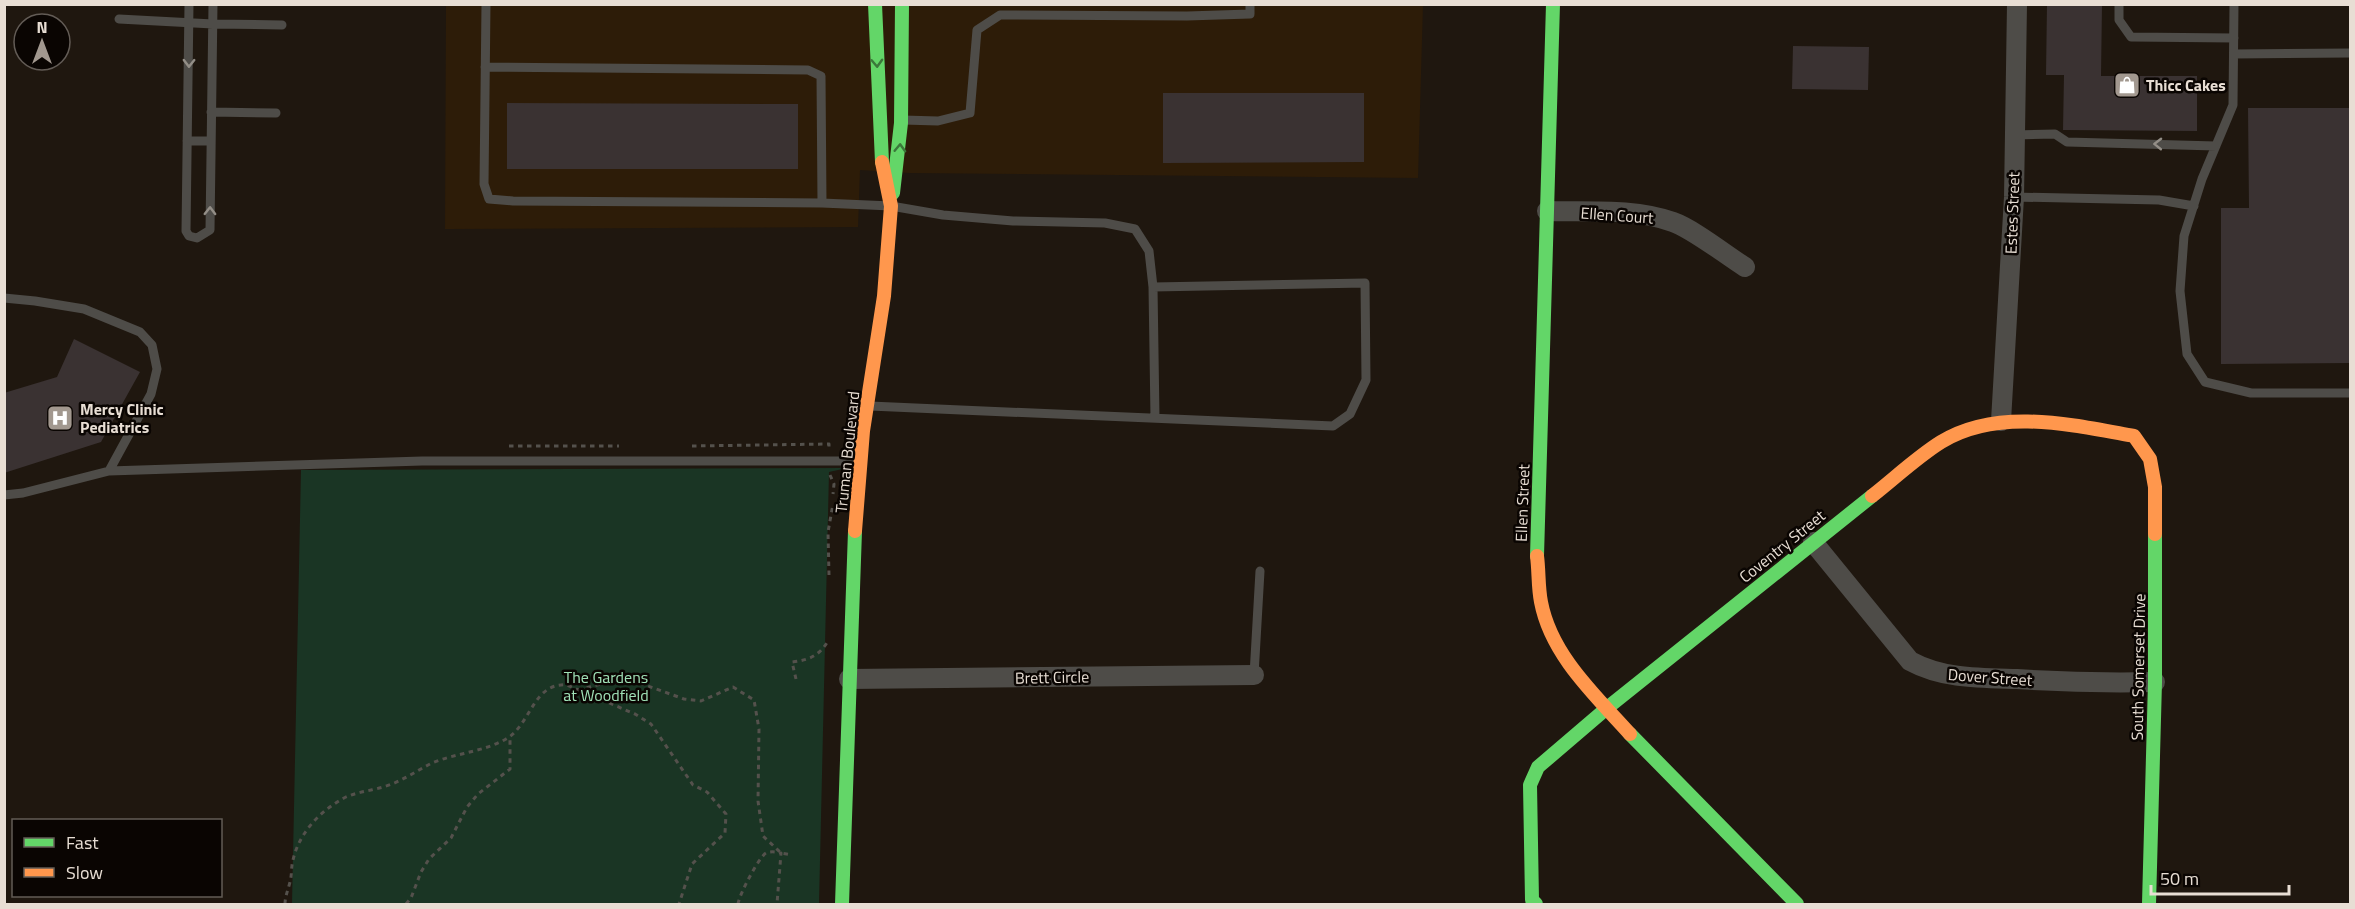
<svg xmlns="http://www.w3.org/2000/svg" width="2355" height="909" font-family="'Titillium Web',sans-serif">
<rect width="100%" height="100%" fill="#1f170f"/>
<path fill="#2d1c08" d="M446,5H1423L1418,178L909,173L860,170L858,227L445,229Z"/>
<path fill="#1a3524" d="M847,468L829,472L819,904H292L301,470Z"/>
<path fill="#3a3232" d="M2047,4H2102L2101,76H2197V131L2063,130L2064,75H2046Z
M1793,46L1869,47L1868,90L1792,89Z
M1163,93H1364V162L1163,163Z
M507,103L798,104V169H507Z
M2248,108H2350V363L2221,364V208H2249Z
M74,339L140,372L101,442L4,473V393L57,377Z"/>
<g fill="none" stroke-linecap="round" stroke-linejoin="round">
<path stroke="#54514c" stroke-width="3" stroke-dasharray="4.5 4.5" stroke-linecap="butt" d="M509,446H619
M692,446L829,444V447
M830,475L834,484L833,494
M829,575L828,532L833,504
M796,679L792,662C809,660 819,656 828,641
M578,690L605,683L634,681L684,699L701,701L733,687L754,700L759,729L758,801L763,836L781,853L792,855
M285,904C285,897 288,890 290,882C292,875 291,867 293,860C299,833 320,811 344,798C356,792 370,791 383,787C401,782 416,771 432,763C456,753 483,752 506,739C531,725 533,682 567,685L635,714L651,724L693,785L707,792L726,814L725,833L692,864L679,904
M406,904L411,898L421,872L429,859L451,838L467,807L478,794L510,769V737
M738,904C739,895 759,857 766,853C771,851 776,852 781,853L777,904"/>
<path stroke="#4e4c48" stroke-width="9" d="M189,4L186,231L189,236L197,238L210,230L213,4
M486,4L484,184L489,199L513,201L822,203L891,206L943,215L1013,221L1105,223L1135,229L1149,251L1153,287L1155,418
M2119,4V20L2131,37L2234,38
M2234,4L2233,105L2202,179L2184,236L2180,291L2187,354L2205,382L2251,393H2350
M119,19L213,24L282,25
M2234,54L2350,53
M485,67L808,70L821,76L822,203
M211,112L276,113
M903,120L938,121L970,113L977,30L1000,15L1187,16L1250,14V4
M2015,135L2055,134L2067,142L2216,146
M187,141H211
M2014,197L2159,200L2194,206
M4,298L35,301L84,309L140,332L152,345L157,369L151,394L109,471L23,493L4,495
M870,406L1333,426L1350,414L1366,380L1365,283L1153,287
M109,471L422,461H858
M1254,675L1260,571"/>
<path stroke="#4e4c48" stroke-width="20" d="M1547,211C1588,212 1635,208 1673,222C1693,229 1726,255 1745,267
M2001,421L2014,197L2017,4
M1813,542L1910,661C1943,679 1980,678 2017,679C2063,682 2109,683 2155,682
M849,679L1254,675"/>
<path stroke="#63d668" stroke-width="14" d="M875,4L882,162
M893,193L901,123L902,4
M1537,556L1553,4
M1630,734L1797,904
M842,904L855,531
M1536,904L1532,900L1530,785L1538,767L1607,708L1872,496
M2149,904L2155,682V534"/>
<path stroke="#ff974d" stroke-width="14" d="M1872,496C1895,478 1917,457 1941,442C1998,407 2073,425 2134,436L2150,459L2155,487V534
M855,531L863,431L884,296L891,206L882,162
M1537,556C1539,571 1538,587 1541,602C1551,655 1595,695 1630,734"/>
</g>
<defs><path id="oneway-chevron" d="M-2-3.5L2.5 0L-2 3.5" fill="none" stroke-width="1.6" stroke-linecap="round" stroke-linejoin="round" transform="scale(1.5)"/></defs>
<g stroke="#938e87">
<use href="#oneway-chevron" transform="translate(189 63) rotate(91)"/>
<use href="#oneway-chevron" transform="translate(2158 144) rotate(-179)"/>
<use href="#oneway-chevron" transform="translate(210 211) rotate(-89)"/>
</g>
<g stroke="#3b783a">
<use href="#oneway-chevron" transform="translate(877 63) rotate(88)"/>
<use href="#oneway-chevron" transform="translate(900 148) rotate(-88)"/>
</g>
<defs>
<symbol id="shop-square" viewBox="-11 -11 22 22"><rect x="-9" y="-9" width="18" height="18" rx="4" fill="#a2988f" stroke="#0a0502"/><path d="M-5-2.5h2.3a2.7 3.5 0 0 1 5.4 0H5L5.5 6h-11ZM-1.5-2.5h3a1.5 2.3 0 0 0-3 0Z" fill="#fff"/></symbol>
<symbol id="hospital-square" viewBox="-11 -11 22 22"><rect x="-9" y="-9" width="18" height="18" rx="4" fill="#a2988f" stroke="#0a0502"/><path d="M-5-5h3v3.5h4V-5h3V5h-3V1.5h-4V5h-3Z" fill="#fff"/></symbol>
</defs>
<g fill-rule="evenodd">
<use href="#shop-square" x="2112" y="70" width="30" height="30"/>
<use href="#hospital-square" x="45" y="403" width="30" height="30"/>
</g>
<g text-anchor="middle" dominant-baseline="central" stroke-width="5" stroke-linejoin="round" paint-order="stroke">
<g font-size="16" font-weight="bold" fill="#e8ded4" stroke="#0a0502" text-anchor="start">
<text x="2146" y="85">Thicc Cakes</text>
<text x="80" y="409">Mercy Clinic<tspan x="80" dy="18">Pediatrics</tspan></text>
</g>
<g font-size="16" fill="#e8ded4" stroke="#0a0502">
<text transform="translate(2012 213) rotate(-88)">Estes Street</text>
<text transform="translate(1617 215) rotate(4)">Ellen Court</text>
<text transform="translate(847 452) rotate(-84)">Truman Boulevard</text>
<text transform="translate(1522 503) rotate(-88)">Ellen Street</text>
<text transform="translate(1782 546) rotate(-39)">Coventry Street</text>
<text transform="translate(2138 667) rotate(-89)">South Somerset Drive</text>
<text transform="translate(1052 677) rotate(-1)">Brett Circle</text>
<text transform="translate(1990 677) rotate(4)">Dover Street</text>
</g>
<g font-size="16" fill="#a0e1b7" stroke="#0a0502">
<text x="606" y="677">The Gardens<tspan x="606" dy="18">at Woodfield</tspan></text>
</g>
</g>
<rect width="2355" height="909" fill="none" stroke="#e8ded4" stroke-width="12"/>
<rect x="12" y="819" width="210" height="78" fill="#0a0502" stroke="#635c56" stroke-width="1.5"/>
<rect x="24" y="838" width="30" height="9" fill="#63d668" stroke="#635c56" stroke-width="1.5"/>
<text x="66" y="849" font-size="18" fill="#e8ded4">Fast</text>
<rect x="24" y="868" width="30" height="9" fill="#ff974d" stroke="#635c56" stroke-width="1.5"/>
<text x="66" y="879" font-size="18" fill="#e8ded4">Slow</text>
<g transform="translate(42 42)"><circle r="28" fill="#0a0502" stroke="#635c56" stroke-width="1.5"/>
<path d="M0-4.5L10 22L0 15L-10 22Z" fill="#a2988f"/>
<text y="-9" font-size="16" font-weight="bold" text-anchor="middle" fill="#e8ded4">N</text>
</g>
<path d="M2151 885v9h138v-9" fill="none" stroke="#e8ded4" stroke-width="3"/>
<text x="2160" y="885" font-size="18" fill="#e8ded4" stroke="#0a0502" stroke-width="4.5" paint-order="stroke">50 m</text>
</svg>
